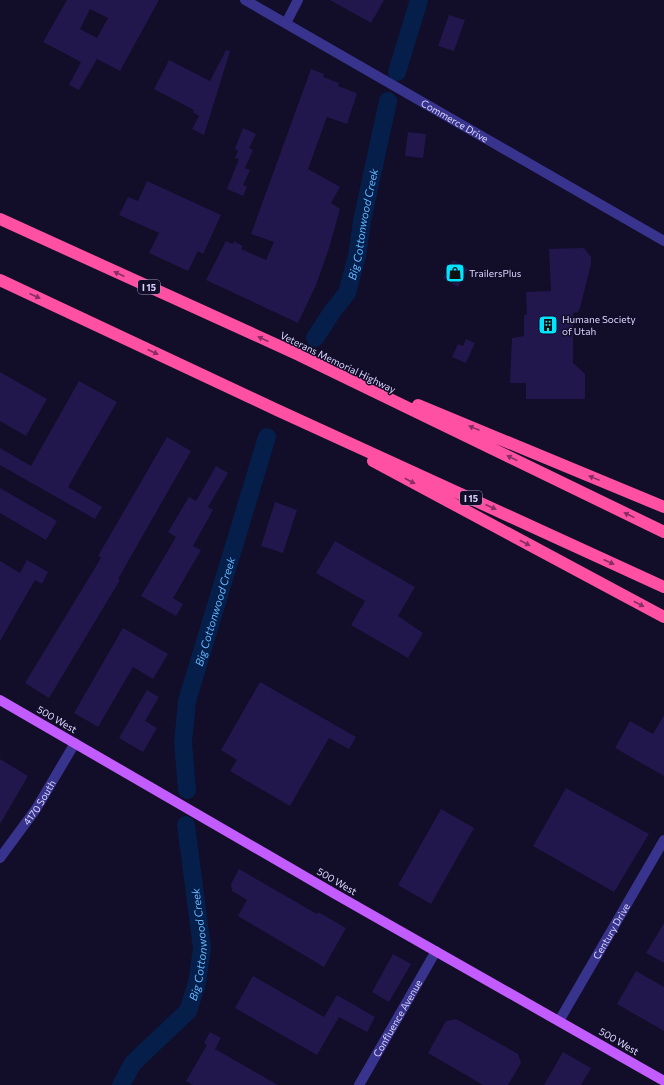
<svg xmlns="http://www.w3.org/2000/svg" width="664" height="1085" font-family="Commissioner,sans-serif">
<rect width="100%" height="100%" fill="#120d29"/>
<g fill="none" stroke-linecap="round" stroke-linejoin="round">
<g stroke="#051e4a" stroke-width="18">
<path d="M397,72L419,0"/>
<path id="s1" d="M315,338L332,312L347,293L357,256L362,221L388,101"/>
<path id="s2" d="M187,790L183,742L187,701L267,437"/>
<path id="s3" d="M121,1085L133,1063L188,1011L197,983L202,948L186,825"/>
</g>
</g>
<path fill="#22174c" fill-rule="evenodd" d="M67,0H159L120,71L97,59L79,90L69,85L81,62L43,42ZM90,9L108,18L97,38L80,29Z
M330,0H384L371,23Z
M449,15L465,20L454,51L438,46Z
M226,50L230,51L204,135L192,129L199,116L193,112L194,110L154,89L169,60L210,81Z
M311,69L324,74L323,77L339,83L338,86L357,93L347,124L327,117L308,169L340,187L331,203L340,209L329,248L316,285L298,323L206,280L226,241L233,244L234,241L243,246L241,249L266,260L274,242L251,234Z
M243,128L256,134L249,148L253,150L245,168L250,170L243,185L247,187L243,196L227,189L239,159L235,158L238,151L235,149Z
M408,132L426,134L423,158L405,156Z
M147,181L221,215L203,254L198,251L188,271L149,253L159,233L119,215L128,197L138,201Z
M584,248L591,257V264L580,308L578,312L573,313V363L585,374V399H526V383H510L512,338L524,336V315L527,314L526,292L551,291L549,249Z
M453,260L468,269L458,287L443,278Z
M466,339L475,343L466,363L452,357L458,344L463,346Z
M0,372L47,399L26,436L0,421Z
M79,381L117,402L68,487L102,507L95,519L0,465V448L31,466Z
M167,437L191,451L118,579L120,580L49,698L25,683L101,558L98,556Z
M216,466L228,473L208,507L213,510L193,546L201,550L173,598L183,604L176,616L141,596L176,537L168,532L189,497L196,501Z
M0,488L57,521L46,540L0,513Z
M275,502L297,510L283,553L261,546Z
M335,541L415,587L398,616L423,633L408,658L351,625L365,601L316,573Z
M27,560L48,572L42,584L35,580L0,641V561L20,573Z
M123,628L168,654L153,679L133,667L98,727L74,713Z
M260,682L356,737L349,749L329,738L290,806L230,771L237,760L221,750Z
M147,690L159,697L145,721L157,728L143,752L119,738Z
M664,715V776L615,748L630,721L653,734Z
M0,759L28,776L0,824Z
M566,788L649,834L614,892L533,846Z
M441,809L474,828L431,904L398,885Z
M239,869L317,914L318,912L346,928L324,967L238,916L247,900L232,891L231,884Z
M664,923V963L646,953Z
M393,954L411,964L389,1002L372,992Z
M636,971L664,987V1031L617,1004Z
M253,976L324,1017L337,995L375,1017L367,1032L339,1017L317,1055L235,1008Z
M456,1019L518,1054L521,1063L508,1085H483L428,1053L446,1021Z
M210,1032L221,1038L215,1049L278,1085H193L186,1081L207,1045L204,1043Z
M563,1052L591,1068L581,1085H544Z"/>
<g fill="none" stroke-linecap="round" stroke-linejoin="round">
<g stroke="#38348d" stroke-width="10">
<path id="s4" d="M245,0L664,241"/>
<path d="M286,23L298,0"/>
<path id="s5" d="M0,858L36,809L75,743"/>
<path id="s6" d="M559,1021L664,840"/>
<path id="s7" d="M359,1085L436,951"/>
</g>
<path stroke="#c35cff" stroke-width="10" d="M0,700L335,894L664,1081"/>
<path stroke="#ff50a3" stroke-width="12" d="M0,219L299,355L664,532
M0,280L277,410L664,587
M418,405L664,507
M373,461L664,617"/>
</g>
<defs><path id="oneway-solid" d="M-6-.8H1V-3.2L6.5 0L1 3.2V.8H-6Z"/></defs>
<g fill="#882e66">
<use href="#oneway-solid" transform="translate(119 274) rotate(-155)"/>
<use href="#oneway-solid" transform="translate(35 296) rotate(25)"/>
<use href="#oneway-solid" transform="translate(263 339) rotate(-155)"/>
<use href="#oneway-solid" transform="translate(153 352) rotate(25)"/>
<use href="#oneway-solid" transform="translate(474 428) rotate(-158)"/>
<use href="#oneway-solid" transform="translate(512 458) rotate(-154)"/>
<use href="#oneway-solid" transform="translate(594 478) rotate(-158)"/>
<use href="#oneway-solid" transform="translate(410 481) rotate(28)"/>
<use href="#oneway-solid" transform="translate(491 507) rotate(24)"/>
<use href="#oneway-solid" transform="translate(629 515) rotate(-154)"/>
<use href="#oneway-solid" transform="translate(525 543) rotate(28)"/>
<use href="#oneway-solid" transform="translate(609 562) rotate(25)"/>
<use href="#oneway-solid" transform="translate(639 604) rotate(28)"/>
</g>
<defs>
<symbol id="shop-square" viewBox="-11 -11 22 22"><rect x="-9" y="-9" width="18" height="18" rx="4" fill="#01e4ff" stroke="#120d29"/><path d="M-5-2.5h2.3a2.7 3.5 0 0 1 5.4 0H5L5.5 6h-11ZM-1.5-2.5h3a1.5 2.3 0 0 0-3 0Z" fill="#111"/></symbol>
<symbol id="building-square" viewBox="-11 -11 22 22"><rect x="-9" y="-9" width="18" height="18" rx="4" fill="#01e4ff" stroke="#120d29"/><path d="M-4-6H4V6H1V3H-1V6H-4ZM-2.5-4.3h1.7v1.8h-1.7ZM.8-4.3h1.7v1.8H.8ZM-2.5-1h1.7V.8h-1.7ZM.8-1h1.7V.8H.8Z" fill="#111"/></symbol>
</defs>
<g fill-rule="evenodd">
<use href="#shop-square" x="444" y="262" width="22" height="22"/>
<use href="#building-square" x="537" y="314" width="22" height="22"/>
</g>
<g text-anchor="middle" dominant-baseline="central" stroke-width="3" stroke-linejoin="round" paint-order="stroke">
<g fill="#120d29" stroke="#9e99bf" stroke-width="1">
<rect x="138" y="280" width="22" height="14" rx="3"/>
<rect x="460" y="491" width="22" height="14" rx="3"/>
</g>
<g font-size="9" font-weight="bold" fill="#dad5ff">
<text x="149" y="287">I 15</text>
<text x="471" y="498">I 15</text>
</g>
<g font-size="10" fill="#dad5ff" stroke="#120d29">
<text stroke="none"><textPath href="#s4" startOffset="242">Commerce Drive</textPath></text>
<text transform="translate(338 362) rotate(26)">Veterans Memorial Highway</text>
<text transform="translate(57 719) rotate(30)">500 West</text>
<text stroke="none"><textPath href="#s5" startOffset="68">4170 South</textPath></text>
<text transform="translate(337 881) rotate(30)">500 West</text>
<text stroke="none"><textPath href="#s6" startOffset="104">Century Drive</textPath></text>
<text stroke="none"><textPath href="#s7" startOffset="77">Confluence Avenue</textPath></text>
<text transform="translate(619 1041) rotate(30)">500 West</text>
</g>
<g font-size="10" fill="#dad5ff" stroke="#120d29" text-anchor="start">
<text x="469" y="273">TrailersPlus</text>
<text x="562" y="319">Humane Society<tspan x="562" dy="12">of Utah</tspan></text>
</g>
<g font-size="11" font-style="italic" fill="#63b6ff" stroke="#120d29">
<text stroke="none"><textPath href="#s1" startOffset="126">Big Cottonwood Creek</textPath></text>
<text stroke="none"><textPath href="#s2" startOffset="183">Big Cottonwood Creek</textPath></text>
<text stroke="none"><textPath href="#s3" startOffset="169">Big Cottonwood Creek</textPath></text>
</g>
</g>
</svg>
